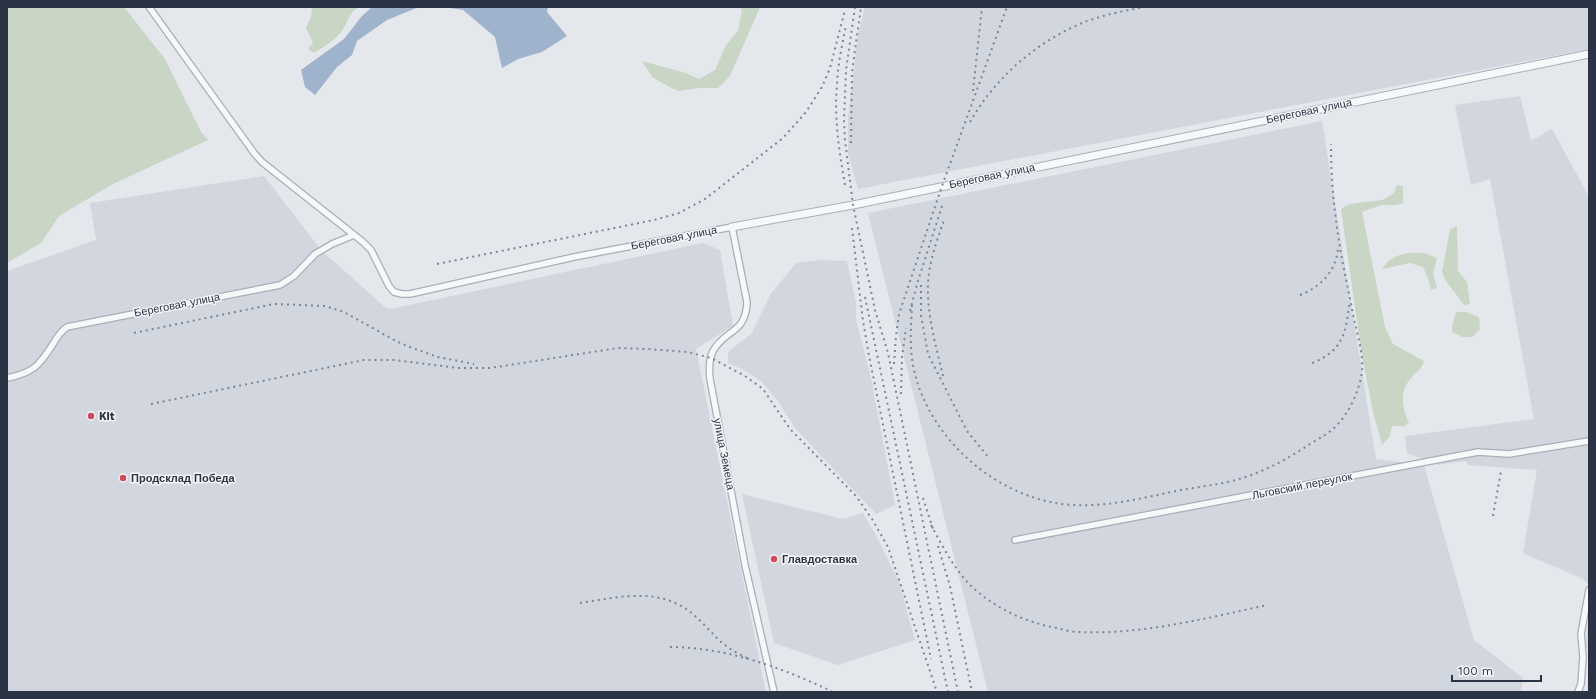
<svg xmlns="http://www.w3.org/2000/svg" width="1596" height="699" font-family="'Work Sans',sans-serif">
<rect width="100%" height="100%" fill="#e4e7ec"/>
<path fill="#d2d6de" d="M865,7H1589V49L858,189L848,154V118L858,35Z
M1520,96L1531,141L1552,129L1589,197V585L1583,579L1523,553L1537,470L1468,465L1466,461L1438,465L1407,453L1405,436L1534,419L1490,179L1471,185L1455,105Z
M1322,121L1376,459L1424,465L1474,640L1523,678L1521,692H988L868,213Z
M264,176L321,250L386,308L390,309L703,243L720,250L733,326L696,349L766,692H7V271L96,240L90,203Z
M821,260L847,261L856,303V319L871,378L895,505L876,514L795,428L777,400L762,382L746,371L728,363V352L752,333L770,295L796,263Z
M742,494L843,519L863,513L878,539L899,582L915,640L838,665L774,643Z
M1589,616V648H1585Z"/>
<path fill="#c9d6c5" d="M7,7H124L165,59L201,132L208,140L113,184L59,216L41,243L7,263Z
M312,7H358C347,16 349,20 342,31C335,40 324,47 314,53L308,49L313,43L306,28L311,17Z
M739,7H760L730,76L718,88H699L679,91L671,88L652,77L642,61L686,73L699,79L715,70L726,45L738,31L742,10Z
M1397,185L1403,186V203L1396,205H1381L1362,212L1385,327L1393,344L1424,361C1422,369 1416,372 1411,378C1399,391 1402,408 1409,423L1404,426H1392L1390,436L1382,445L1373,412L1361,350L1341,209L1350,204L1382,200L1393,194Z
M1457,226L1458,271L1467,282L1470,304L1464,305C1458,295 1445,283 1442,272L1450,229Z
M1409,253H1424L1437,258L1433,274L1437,288L1431,290L1428,278L1423,267L1410,263L1382,269C1389,258 1397,255 1409,253Z
M1456,312H1466L1479,317L1480,329L1472,337H1463L1452,332V326Z"/>
<path fill="#9fb4cc" d="M372,7H419L387,20L357,41L352,55L337,67L315,95L305,87L301,70L344,39L362,16Z
M444,7H548L547,12L567,36L542,52L518,59L502,68L495,37L463,10Z"/>
<g fill="none" stroke-linecap="round" stroke-linejoin="round">
<defs>
<path id="minor" d="M149,7L254,153L262,162L363,242L371,250L389,286L394,292L402,294H410L574,257L732,227L747,302C746,334 725,329 713,351C709,359 709,370 710,379L745,565L774,692
M7,378C33,373 39,366 53,344C57,337 60,332 67,327L280,285L294,276L315,254L332,244L354,235
M1015,540L1478,452L1509,454L1589,441
M1578,692L1581,684L1583,657L1581,634L1589,590"/>
<path id="tertiary" d="M732,227L853,205L1589,54"/>
</defs>
<use href="#minor" stroke="#a9aeb7" stroke-width="8"/>
<use href="#tertiary" stroke="#a9aeb7" stroke-width="9"/>
<use href="#minor" stroke="#f7f8fa" stroke-width="5.5"/>
<use href="#tertiary" stroke="#f7f8fa" stroke-width="7"/>
<path stroke="#7d8696" stroke-width="2" stroke-dasharray="2 4" stroke-linecap="butt" d="M855,7L846,70L844,121L845,140L853,205L875,310L888,353L958,692
M973,91L982,7
M970,122C995,78 1035,43 1082,23C1102,15 1124,11 1144,7
M851,143L852,72L861,7
M845,185C839,151 834,118 837,84C838,64 842,45 846,26
M852,228L863,321L869,356L931,659
M437,264L654,220L679,213L705,199L783,138L806,112L822,87L830,68L845,10
M921,285V315L928,354L967,431L989,458
M1300,295C1321,287 1337,270 1338,247
M865,297L948,692
M912,305C911,326 909,348 914,370C929,437 993,495 1062,504C1102,509 1142,498 1181,490C1198,487 1215,485 1232,481C1260,474 1286,460 1310,444C1320,438 1330,433 1338,424C1349,412 1357,395 1361,378C1365,359 1358,337 1354,319C1350,299 1346,279 1342,259C1335,220 1331,184 1331,144
M910,311L917,284L943,203
M134,333L274,304L325,306L344,312L394,340L407,346L438,357L474,364
M1312,363C1341,352 1346,335 1349,305
M894,364L896,336L899,314L942,186L1007,7
M943,376C935,341 923,303 930,267C933,251 939,235 944,220
M901,394L902,357L906,328
M151,404L364,360H394L458,368H490L618,348L648,349L688,352L711,358L745,376L763,389L790,429L856,496L872,519L888,547L937,692
M923,498L933,529
M1493,516L1501,471
M931,525C942,545 953,567 969,584C994,608 1024,622 1057,628C1064,630 1071,632 1078,632C1142,635 1206,618 1268,605
M938,546L950,586L972,692
M580,603C620,597 660,586 694,615C705,624 714,637 725,645C732,651 741,655 749,659
M670,647C726,647 783,668 833,692"/>
</g>
<g fill="#d1495b" stroke="#f4f6f9" stroke-width="1.5">
<circle cx="91" cy="416" r="4"/>
<circle cx="123" cy="478" r="4"/>
<circle cx="774" cy="559" r="4"/>
</g>
<g text-anchor="middle" dominant-baseline="central" stroke-width="3" stroke-linejoin="round" paint-order="stroke">
<g font-size="11" fill="#2b3445" stroke="#f4f6f9">
<text transform="translate(1309 111) rotate(-12)">Береговая улица</text>
<text transform="translate(992 176) rotate(-12)">Береговая улица</text>
<text transform="translate(674 238) rotate(-11)">Береговая улица</text>
<text transform="translate(177 305) rotate(-11)">Береговая улица</text>
<text transform="translate(724 454) rotate(79)">улица Земеца</text>
<text transform="translate(1302 486) rotate(-11)">Льговский переулок</text>
</g>
<g font-size="11" font-weight="bold" fill="#2b3445" stroke="#f4f6f9" text-anchor="start">
<text x="99" y="416">Kit</text>
<text x="131" y="478">Продсклад Победа</text>
<text x="782" y="559">Главдоставка</text>
</g>
</g>
<rect width="1596" height="699" fill="none" stroke="#2b3445" stroke-width="16"/>
<path d="M1452 675v6h89v-6" fill="none" stroke="#2b3445" stroke-width="2"/>
<text x="1458" y="675" font-size="12" fill="#2b3445" stroke="#f4f6f9" stroke-width="3" paint-order="stroke">100 m</text>
</svg>
